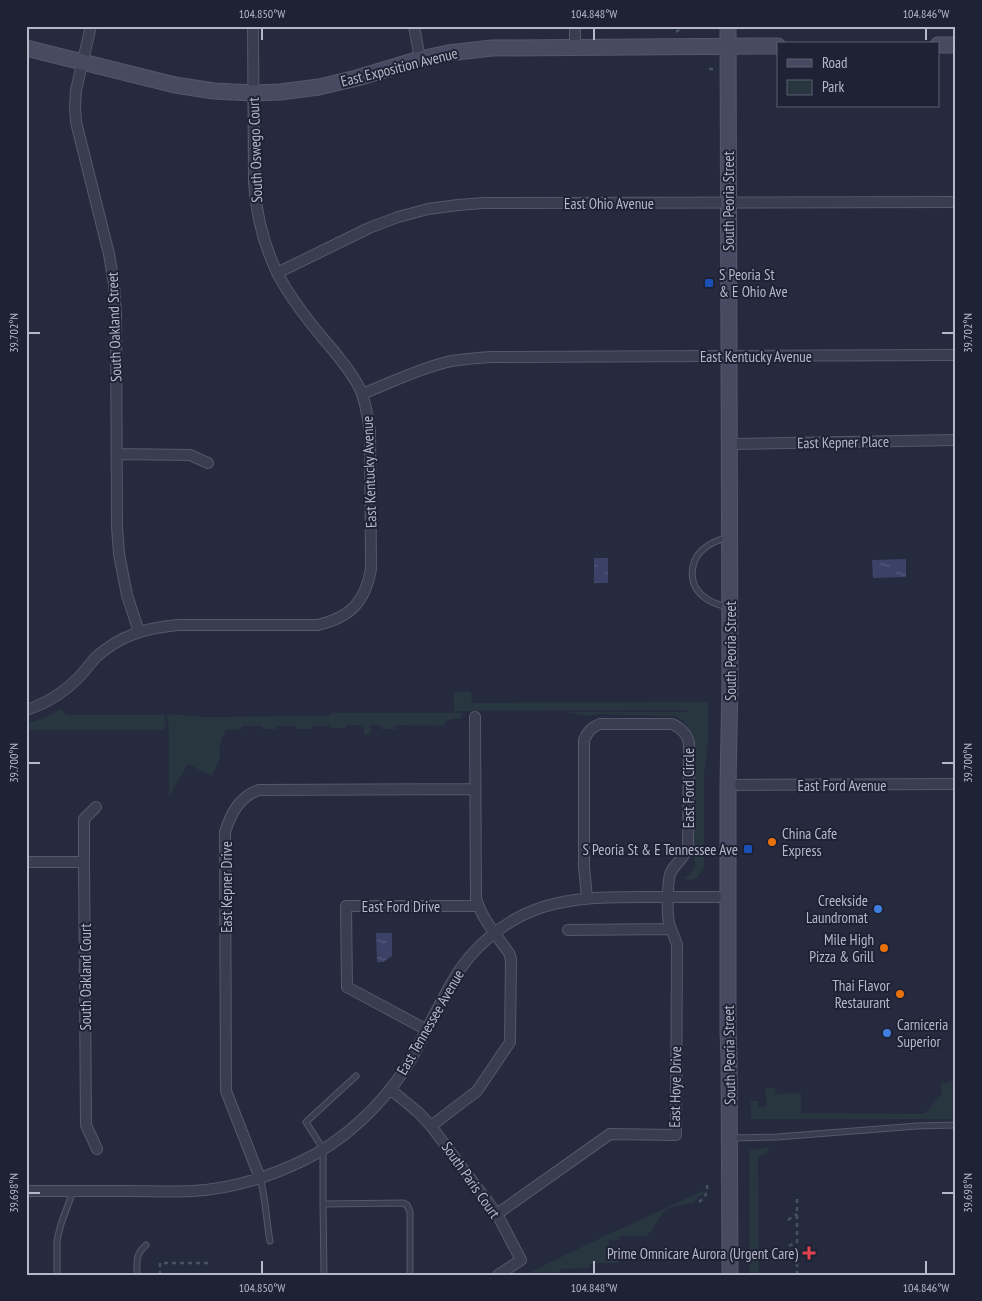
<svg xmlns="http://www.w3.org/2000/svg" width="982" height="1301" font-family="'PT Sans Narrow',sans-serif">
<defs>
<pattern id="water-ripples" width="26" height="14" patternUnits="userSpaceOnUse" patternTransform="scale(1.25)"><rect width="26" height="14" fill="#3c4267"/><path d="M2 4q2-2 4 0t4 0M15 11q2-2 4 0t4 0" fill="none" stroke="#565b7b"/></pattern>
</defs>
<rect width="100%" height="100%" fill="#262a3f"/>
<path fill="#283640" d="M454,692H471L472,703L708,702V740L704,775V869L695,879L687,880L684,877L689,875L695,868L693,840L692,735C688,725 686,721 675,716L597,714L589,716L565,712H687V710L454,711Z
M60,709L67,715H165V730H31L26,726V724L44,718Z
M330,713H463L461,718L453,719L446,721L444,726L396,725V729H381L380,725H371L370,734H364L363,725H346L345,728H330V726H311V729H296L295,726H277L276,729H262V726H242V729L226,730L222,738L219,749L220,758L212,776L188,764L169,796V730L167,714L207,717L330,716Z
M952,1080L956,1083V1119H751V1101H759L758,1105L759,1107H765L767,1105L765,1088H775L776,1093L777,1094L801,1093V1113L924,1114L942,1094L940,1085Z
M767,1147L769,1148L768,1152L758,1158L759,1275H749V1151Z
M705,1190V1193L697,1198L694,1203L671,1207L663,1213L651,1231L646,1236H620V1240H609V1250L617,1251L619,1254V1263H590L589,1268L560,1269V1275H524L609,1234Z"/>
<path fill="url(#water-ripples)" d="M594,558H608V583H594Z
M906,559V577L873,578L872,560Z
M376,933H392V956L383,962H377Z"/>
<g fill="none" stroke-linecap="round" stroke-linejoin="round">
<defs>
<path id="lane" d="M727,537C720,540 712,542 706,547C689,559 687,584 704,597C711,603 720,605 729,608
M732,1138L777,1137L917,1126L956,1125
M260,1178C266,1199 266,1220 270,1241
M323,1204V1149L306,1122L356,1076
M57,1275V1240L61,1224L73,1191
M137,1275C137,1261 135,1255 146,1245
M324,1275L323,1204L403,1203L407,1205L410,1212V1275"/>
<path id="street" d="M91,26L76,90L75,106L76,122L109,254L114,284L116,315L117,527L119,554L127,595L139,632
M414,26L420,59
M575,26V47
M277,273L369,228L398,217L428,209L458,205L484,203L956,202
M362,394C390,383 418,369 447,362C462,359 478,358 493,357L956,355
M730,444L956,440
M117,454L190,455L208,463
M26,710C48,703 65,692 81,675C86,669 91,663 96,657C121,635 146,628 178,625H318C351,617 365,602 371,569L370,431C368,418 366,404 361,391C354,375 343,363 333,350C319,334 305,317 293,299C268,264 257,224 254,182L253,26
M728,785L956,784
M96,807L84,819V862L86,1125L97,1149
M26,862H84
M568,930L671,929
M427,1030L347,987L346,906H478
M390,1089L419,1113L431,1126L497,1214L521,1260L498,1275
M431,1126L477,1091L510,1042L511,959L509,953C497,936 481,918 476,898L475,717
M260,1178L226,1091L225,832C231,813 240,796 259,790L475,789
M26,1191C61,1191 95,1191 130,1191C151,1191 172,1192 192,1191C230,1189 266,1178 300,1162C343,1142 381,1106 407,1066C423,1039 436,1010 452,982C471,948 505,919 543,907C575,897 608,897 641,897C670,897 699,897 728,897
M497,1214L610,1134L676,1135L677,945C675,937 671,931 669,923C667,914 667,880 671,872C676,862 684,860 688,846L689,743C687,733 681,728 672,724H600C592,727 588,731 584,740V867L587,898"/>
<path id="secondary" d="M728,26L730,683L728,785V1031L729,1058L730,1275
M938,45H956
M26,48L175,85L214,91L253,93L280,92L319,87L357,78L420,59L448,53L492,48L778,46"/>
</defs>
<use href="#lane" stroke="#555869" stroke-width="7"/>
<use href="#street" stroke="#555869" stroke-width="12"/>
<use href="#secondary" stroke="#555869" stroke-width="17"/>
<path stroke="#46535d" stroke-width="2.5" stroke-dasharray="4 4" stroke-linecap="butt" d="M676,32L683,27
M709,69H716
M699,1202C705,1197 708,1193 707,1185
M788,1220L797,1214
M789,1246L797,1242
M160,1275V1263H208
M797,1275V1199"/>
<use href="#lane" stroke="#3a3d4f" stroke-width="5"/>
<use href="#street" stroke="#3a3d4f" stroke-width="10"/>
<use href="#secondary" stroke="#484a62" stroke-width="15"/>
</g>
<path fill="none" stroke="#b6b8c9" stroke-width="2" d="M262,28V40M594,28V40M926,28V40M28,333H40M942,333H954M28,763H40M942,763H954M28,1193H40M942,1193H954M262,1261V1274M594,1261V1274M926,1261V1274"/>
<g fill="#1a4fb4" stroke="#1f2234" stroke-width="2">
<rect x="704" y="278" width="10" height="10" rx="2.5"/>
<rect x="743" y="844" width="10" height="10" rx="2.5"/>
</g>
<g fill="#e8710a" stroke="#1f2234" stroke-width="2">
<circle cx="772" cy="842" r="5"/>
<circle cx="884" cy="948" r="5"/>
<circle cx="900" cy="994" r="5"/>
</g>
<g fill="#3f7fe0" stroke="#1f2234" stroke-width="2">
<circle cx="878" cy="909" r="5"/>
<circle cx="887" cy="1033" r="5"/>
</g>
<path fill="#e0444e" stroke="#1f2234" stroke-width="2" d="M806.5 1245.5h5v5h5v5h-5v5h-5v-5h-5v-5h5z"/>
<g text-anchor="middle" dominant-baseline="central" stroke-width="4" stroke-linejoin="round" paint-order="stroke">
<g font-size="15" fill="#b6b8c9" stroke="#1f2234">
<text transform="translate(399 67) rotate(-14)">East Exposition Avenue</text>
<text transform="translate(255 150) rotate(-92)">South Oswego Court</text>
<text transform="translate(728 201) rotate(-90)">South Peoria Street</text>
<text x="609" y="203">East Ohio Avenue</text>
<text transform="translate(114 327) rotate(-92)">South Oakland Street</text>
<text x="756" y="356">East Kentucky Avenue</text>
<text transform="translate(843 442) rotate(-1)">East Kepner Place</text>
<text transform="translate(369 472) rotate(-92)">East Kentucky Avenue</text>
<text transform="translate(730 651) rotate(-90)">South Peoria Street</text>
<text x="842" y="785">East Ford Avenue</text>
<text transform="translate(688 788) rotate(-90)">East Ford Circle</text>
<text transform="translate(226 887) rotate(-90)">East Kepner Drive</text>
<text x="401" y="906">East Ford Drive</text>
<text transform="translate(85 977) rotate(-90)">South Oakland Court</text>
<text transform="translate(430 1022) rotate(-60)">East Tennessee Avenue</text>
<text transform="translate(729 1055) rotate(-91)">South Peoria Street</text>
<text transform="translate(675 1087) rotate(-89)">East Hoye Drive</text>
<text transform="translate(471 1180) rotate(55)">South Paris Court</text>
</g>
<g font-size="15" fill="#b6b8c9" stroke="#1f2234" text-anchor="end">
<text x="719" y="274" text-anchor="start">S Peoria St<tspan x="719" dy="17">&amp; E Ohio Ave</tspan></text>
<text x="782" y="833" text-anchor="start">China Cafe<tspan x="782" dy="17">Express</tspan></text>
<text x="738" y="849">S Peoria St &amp; E Tennessee Ave</text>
<text x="868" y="900">Creekside<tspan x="868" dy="17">Laundromat</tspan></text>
<text x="874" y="939">Mile High<tspan x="874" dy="17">Pizza &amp; Grill</tspan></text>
<text x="890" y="985">Thai Flavor<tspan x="890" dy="17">Restaurant</tspan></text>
<text x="897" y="1024" text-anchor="start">Carniceria<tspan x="897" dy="17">Superior</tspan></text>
<text x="798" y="1253">Prime Omnicare Aurora (Urgent Care)</text>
</g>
</g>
<rect width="982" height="1301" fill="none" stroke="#1f2234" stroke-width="55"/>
<rect x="777" y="42" width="162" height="65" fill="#1f2234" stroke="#5b5e70"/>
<rect x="787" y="59" width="25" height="8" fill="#484a62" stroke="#5b5e70"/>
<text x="822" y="68" font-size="15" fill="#b6b8c9">Road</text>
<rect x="787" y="80" width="25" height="15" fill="#283640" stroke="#5b5e70"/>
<text x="822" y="92" font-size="15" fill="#b6b8c9">Park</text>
<rect x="28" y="28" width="926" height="1246" fill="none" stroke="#b6b8c9" stroke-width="2"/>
<g font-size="12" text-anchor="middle" fill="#b6b8c9">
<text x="262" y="18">104.850°W</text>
<text x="594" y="18">104.848°W</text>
<text x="926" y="18">104.846°W</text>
<text transform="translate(14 333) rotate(-90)" y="4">39.702°N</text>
<text transform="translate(968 333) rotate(-90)" y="4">39.702°N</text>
<text transform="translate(14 763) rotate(-90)" y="4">39.700°N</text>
<text transform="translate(968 763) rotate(-90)" y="4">39.700°N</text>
<text transform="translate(14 1193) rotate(-90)" y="4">39.698°N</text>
<text transform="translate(968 1193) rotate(-90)" y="4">39.698°N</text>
<text x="262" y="1292">104.850°W</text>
<text x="594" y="1292">104.848°W</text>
<text x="926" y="1292">104.846°W</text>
</g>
</svg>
